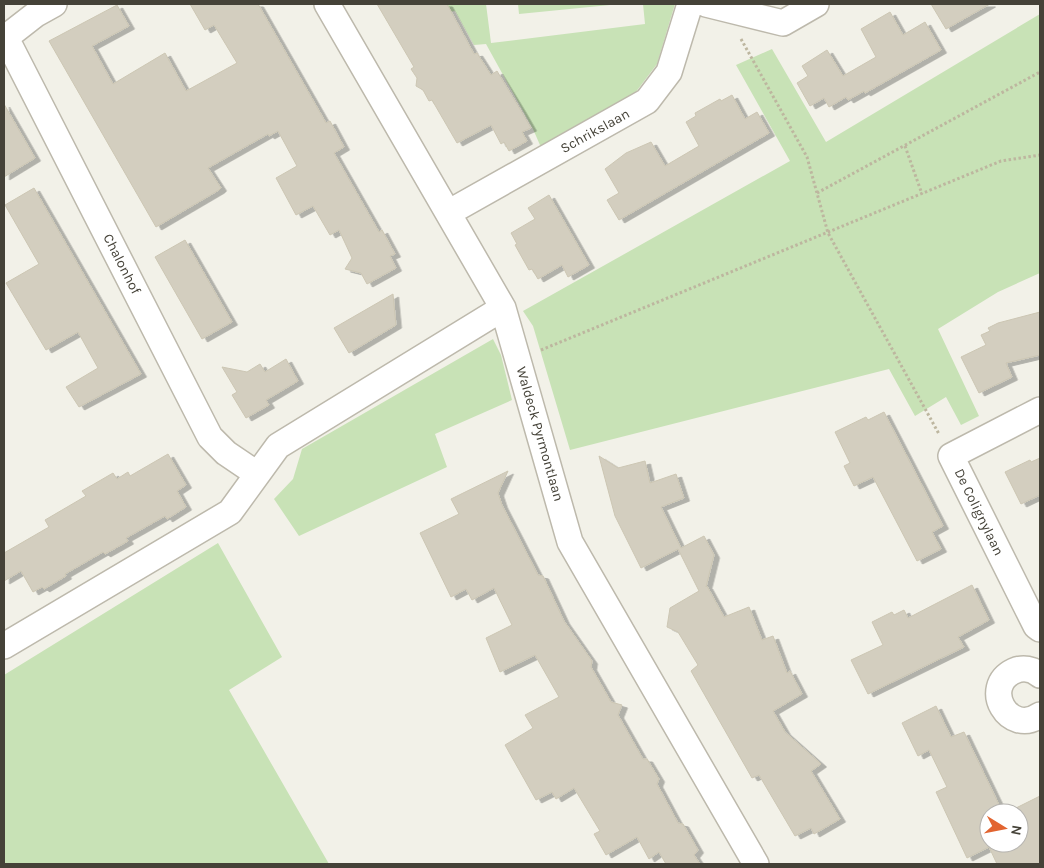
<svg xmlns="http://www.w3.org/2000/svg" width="1044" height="868" font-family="Karla,sans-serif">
<defs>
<filter id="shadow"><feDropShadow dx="5.5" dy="3" stdDeviation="0" flood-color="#0004"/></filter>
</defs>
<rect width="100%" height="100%" fill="#f2f1e8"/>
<path fill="#c8e2b6" d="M438,4H486L491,43L645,24L643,4H675L657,64L632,97L543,152L533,129L486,44L474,45L455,11L444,13Z
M518,4H610V5L519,14Z
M1040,14V273L998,292L938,329L979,416L961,425L946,397L915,416L889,369L570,450L533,326L523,311L790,161L736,65L772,49L826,142Z
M493,339L501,355L512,400L435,434L447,467L299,536L274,499L293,479L302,449Z
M218,543L282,657L229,690L329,864H4V675Z"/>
<path fill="#d3cebf" stroke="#ccc6b3" filter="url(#shadow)" d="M190,4H258L326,123L330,121L344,147L334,153L379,232L382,230L395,254L390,256L396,268L367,284L361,273L345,269L352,258L339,230L330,235L313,206L296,215L276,178L297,166L278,131L269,136L268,134L208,168L221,188L219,190L156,227L49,41L117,5L129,26L92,46L113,84L165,53L186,91L237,63L214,25L205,30Z
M377,4H447L474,54L477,53L491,75L497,71L520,109L531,128L522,132L527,141L509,151L504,142L501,144L491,125L457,143L432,100L429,101L423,90L416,86L417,78L411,69L414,67Z
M931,4H990L946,29Z
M890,12L903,35L925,22L941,50L865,93L864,91L848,100L846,97L829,107L824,98L810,106L797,83L808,76L802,66L827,50L843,76L876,57L861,29Z
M732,95L745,119L757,112L769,133L619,220L607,200L619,193L605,169L626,153L651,142L665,166L699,146L686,122L696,116L695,113L720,99L721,101Z
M4,104L35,158L4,177Z
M34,188L141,374L79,407L66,387L98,368L78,332L46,350L6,283L39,264L5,205Z
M549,195L589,265L568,277L562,265L538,279L532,269L529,270L515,245L517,244L511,233L535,219L528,208Z
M185,240L232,322L202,339L155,257Z
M393,294L396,325L349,353L334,328Z
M1040,312V355L1006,363L1012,377L979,393L961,357L986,345L981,335L990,331L988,328L998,323Z
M286,359L298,381L266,400L269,405L246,418L232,395L237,392L222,367L247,372L260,364L265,372Z
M884,412L943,526L932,532L941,549L917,561L873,477L854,486L844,466L850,463L835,432L866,417L868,420Z
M168,454L186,485L177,491L186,507L167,519L165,516L126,538L128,541L105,554L103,552L65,574L66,576L44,589L42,587L33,592L21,571L4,581V553L49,527L45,520L86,496L82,491L113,473L117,479L128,472L130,476Z
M599,456L618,468L645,461L650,483L676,474L684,498L661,507L681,548L704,536L714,555L706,587L707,586L724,617L749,607L762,640L773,636L787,673L790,671L802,694L773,711L785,732L821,764L811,771L840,819L814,834L811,828L795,836L759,775L752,778L691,671L698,665L678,632L667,627L670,608L699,591L678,549L641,568L615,516Z
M1040,458V495L1021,504L1005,472L1030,460L1031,462Z
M508,471L498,493L502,505L538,575L543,576L564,621L592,661L591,667L611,702L622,705L618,715L643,759H647L659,779L657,784L678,823L683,824L698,850L694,855L700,864H666L659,852L649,859L637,837L606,855L594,834L600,831L574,788L556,799L552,792L536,800L505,745L533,728L525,715L559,697L535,655L500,672L486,638L512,625L494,588L472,600L466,589L451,597L420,533L459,514L451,499Z
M972,585L989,620L958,637L964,647L868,694L851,660L883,645L872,622L892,612L894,615L904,610L908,618L910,617Z
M936,706L951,737L964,732L1003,813H989V843H1019V813H1006L1040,796V864H997L989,847L967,858L936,792L947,787L929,750L918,756L902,723Z"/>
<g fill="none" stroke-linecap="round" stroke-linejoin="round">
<defs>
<path id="street" d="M327,4L503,308L570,542L756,864
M706,4L783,23L816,4
M6,38L210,437L226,453L257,474
M4,39L36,14L54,4
M448,213L647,101L669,72L690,4
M1040,410L951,456L1036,626L1040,629
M4,646L230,512L278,446L503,308
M1040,675C1033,669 1023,667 1014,671C980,687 1009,737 1040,715"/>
</defs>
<use href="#street" stroke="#bdb9ac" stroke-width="28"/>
<path stroke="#bdb69f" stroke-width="3" stroke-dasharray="2.5 2.5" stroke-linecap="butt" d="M741,39L807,157L828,233L939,434
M905,146L922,194
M817,193L1040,72
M541,350L1001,161L1040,155"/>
<use href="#street" stroke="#fff" stroke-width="25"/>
</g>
<g text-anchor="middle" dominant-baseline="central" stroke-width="4" stroke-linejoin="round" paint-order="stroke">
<g font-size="14" fill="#454238" stroke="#fff">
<text transform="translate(595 131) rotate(-29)">Schrikslaan</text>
<text transform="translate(122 264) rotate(63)">Chalonhof</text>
<text transform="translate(540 434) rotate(74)">Waldeck Pyrmontlaan</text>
<text transform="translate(979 512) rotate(64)">De Colignylaan</text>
</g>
</g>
<rect width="1044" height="868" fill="none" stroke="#454238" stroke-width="10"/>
<g transform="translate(1004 828) rotate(100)"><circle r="24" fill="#ffffff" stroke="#b5b3af"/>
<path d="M0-4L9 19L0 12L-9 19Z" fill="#e26430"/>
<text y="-8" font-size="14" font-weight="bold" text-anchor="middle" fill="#454238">N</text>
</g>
</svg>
